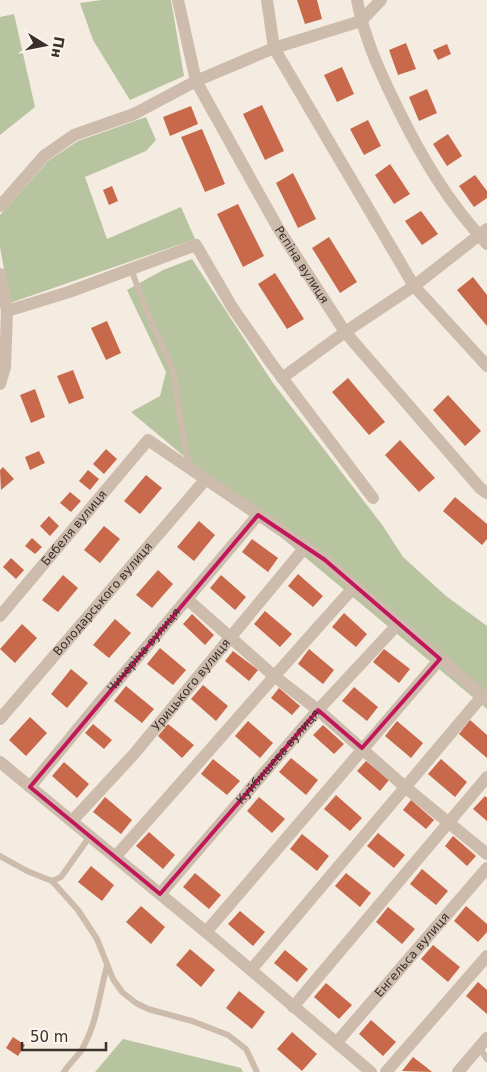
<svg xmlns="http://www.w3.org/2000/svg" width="487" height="1072" font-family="'DejaVu Sans',sans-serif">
<rect width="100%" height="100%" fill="#f4ebe1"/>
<path fill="#b8c4a0" d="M102,0H171L184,76L130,100L93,40L80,3Z
M14,14L35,107L0,135V17Z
M146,117L156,140L146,151L85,177L107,239L181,207L195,239L10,303L0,247V215L48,161L78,141Z
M192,259L273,383L383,526L403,557L446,596L487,626V709L131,412L160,396L166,372L127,290L163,270Z
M123,1039L241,1068L243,1072H95Z"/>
<path fill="#c8694b" d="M297,0H317L322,19L305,24Z
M406,43L416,69L398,75L389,50Z
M447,44L451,54L438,60L433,50Z
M342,67L354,94L337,102L324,75Z
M427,89L437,113L419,121L409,97Z
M262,105L284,151L265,160L243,114Z
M191,106L198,124L170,136L163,117Z
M368,120L381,146L364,155L350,129Z
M202,129L225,184L205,192L181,137Z
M448,134L462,156L447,166L433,144Z
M390,164L410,194L394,204L375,175Z
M293,173L316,219L298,228L276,183Z
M475,175L487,191V198L474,207L459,186Z
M112,186L118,201L109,205L103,190Z
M238,204L264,256L243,267L217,214Z
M421,211L438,234L422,245L405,221Z
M329,237L357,282L340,293L312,248Z
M275,273L304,319L287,329L258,284Z
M473,277L487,295V326L457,290Z
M107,321L121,353L106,360L91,328Z
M73,370L84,398L69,404L57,376Z
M348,378L385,422L369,435L332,392Z
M35,389L45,417L31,423L20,395Z
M448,395L481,431L465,446L433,410Z
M400,440L435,478L419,492L385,455Z
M106,449L117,459L104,474L93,464Z
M39,451L45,463L30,470L25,457Z
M3,467L14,479L1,490L0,470Z
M88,470L99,479L90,490L79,481Z
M146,475L162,488L140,514L124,501Z
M70,492L81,501L71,512L60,503Z
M455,497L487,524V539L482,545L443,511Z
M49,516L59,526L50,536L40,526Z
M199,521L215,535L194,561L177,547Z
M104,526L120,539L100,563L84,550Z
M32,538L42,547L35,554L25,546Z
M252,539L278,558L268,572L242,552Z
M11,558L24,570L16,579L3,567Z
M158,570L173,584L152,608L136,595Z
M298,574L323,596L313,607L288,586Z
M63,575L78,588L58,612L42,600Z
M221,575L246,597L235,610L210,588Z
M265,611L292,634L280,647L254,624Z
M344,613L367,634L356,647L332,627Z
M192,614L214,635L205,645L183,624Z
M115,619L131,633L109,658L93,645Z
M22,624L37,638L15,663L0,649Z
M160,648L186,670L173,685L147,664Z
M309,649L334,670L323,684L298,664Z
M384,649L410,669L399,683L373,662Z
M233,651L258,670L249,681L225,661Z
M71,669L88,683L67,708L51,694Z
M203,685L228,706L216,721L191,699Z
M126,686L154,709L142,723L114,701Z
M354,687L378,707L367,721L342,701Z
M279,688L300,706L292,715L271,698Z
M30,717L47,733L26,756L9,740Z
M470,720L487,735V758L459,734Z
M248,721L273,743L260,758L235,736Z
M397,721L423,743L411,758L385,736Z
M93,724L112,740L104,749L85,733Z
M168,724L194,745L182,758L158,736Z
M323,725L344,744L334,754L313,735Z
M291,758L318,780L306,795L279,772Z
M213,759L240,781L227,795L201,774Z
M441,759L467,782L455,797L428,774Z
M366,761L389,780L380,791L357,771Z
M64,762L89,784L77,798L52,776Z
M336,795L362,818L350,831L324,809Z
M485,796L487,798V821L473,809Z
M105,797L132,820L121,834L93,812Z
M259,797L285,819L272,833L247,811Z
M411,800L434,820L426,829L403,810Z
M149,832L175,855L163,869L136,846Z
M378,833L405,855L394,868L367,846Z
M302,834L329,856L317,871L290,849Z
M453,836L476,856L467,866L445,846Z
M91,866L114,885L102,901L78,882Z
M422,869L448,891L436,905L410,884Z
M195,873L221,895L209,909L183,887Z
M346,873L371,893L360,907L335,886Z
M141,906L165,927L151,944L126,922Z
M466,906L487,924V932L478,942L454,921Z
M388,907L415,929L402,944L376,922Z
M240,911L265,932L253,946L228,924Z
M433,945L460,967L448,982L421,959Z
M190,949L215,970L201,987L176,965Z
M285,950L308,969L297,982L274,963Z
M478,982L487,990V1014L466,996Z
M326,983L352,1005L339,1019L314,997Z
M239,991L265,1012L252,1029L226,1008Z
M371,1020L396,1042L383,1056L359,1034Z
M292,1032L317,1054L302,1071L277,1049Z
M13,1037L25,1045L18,1056L6,1048Z
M413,1057L426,1067L432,1072L402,1071Z"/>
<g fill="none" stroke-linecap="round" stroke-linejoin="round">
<path stroke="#cdbbac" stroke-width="6" d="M131,269L144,304L174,374L178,406L189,468
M0,856L27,871L52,881L78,910L97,939L113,979L122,992L136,1003L148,1009L192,1021L228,1035L246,1049L257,1072
M52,881L61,877L90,836
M479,1047L487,1059
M64,1072C69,1064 76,1058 81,1051C97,1025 99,994 107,966"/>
<g stroke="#cdbbac" stroke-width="12">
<path id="s1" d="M178,0L196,81L278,228L345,332L480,488L487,493"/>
<path d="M267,0L274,48L414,286L487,366"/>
<path d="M357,0C364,38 380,72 397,107C422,158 448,202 487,244"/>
<path d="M0,206L44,156L74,135L134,114L196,81L274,48L361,21L381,0"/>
<path d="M0,274L7,311L5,367L0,384"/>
<path d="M7,311L69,292L196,245L232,307L271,363L373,498"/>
<path d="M282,378L345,332L414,286L487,229"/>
<path d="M187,599L274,676L318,710L405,787L487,854"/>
<path id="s2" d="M0,616L148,440L325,560L487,699"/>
<path id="s3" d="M0,719L205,480"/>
<path d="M0,762L206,932L371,1072"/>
<path id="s4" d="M30,787L99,703L258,515"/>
<path id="s5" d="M72,821L134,754L306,546"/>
<path d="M115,857C196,767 274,675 355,586"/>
<path id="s6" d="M160,894L318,710L399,623"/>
<path d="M206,932L440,659"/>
<path d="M251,970L483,695"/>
<path d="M293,1007L487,777"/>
<path id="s7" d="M337,1042L487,868"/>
<path d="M386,1072L487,956"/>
<path d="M458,1072L487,1038"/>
</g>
</g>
<path fill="none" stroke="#c2185b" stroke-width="4" stroke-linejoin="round" d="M258,515L325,560L440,659L362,748L318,710L160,894L30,787Z"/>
<g text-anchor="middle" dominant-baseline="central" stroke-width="4" stroke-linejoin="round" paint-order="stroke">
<g font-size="12" fill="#3b302b" stroke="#fbf5ee">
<text stroke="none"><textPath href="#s1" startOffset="295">Рєпіна вулиця</textPath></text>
<text stroke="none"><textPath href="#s2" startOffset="115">Бебеля вулиця</textPath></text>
<text stroke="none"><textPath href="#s3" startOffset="158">Володарського вулиця</textPath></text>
<text stroke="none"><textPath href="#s4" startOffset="178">Чичеріна вулиця</textPath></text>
<text stroke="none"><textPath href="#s5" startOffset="181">Урицького вулиця</textPath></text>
<text stroke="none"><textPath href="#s6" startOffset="181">Куйбишева вулиця</textPath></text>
<text stroke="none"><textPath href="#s7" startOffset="115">Енгельса вулиця</textPath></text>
</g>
</g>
<g transform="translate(45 45) rotate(100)" stroke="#fbf5ee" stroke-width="4" paint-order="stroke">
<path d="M0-4L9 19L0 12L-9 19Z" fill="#3b302b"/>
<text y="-8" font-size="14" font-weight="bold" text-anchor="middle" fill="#3b302b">Пн</text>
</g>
<path d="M22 1042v8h84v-8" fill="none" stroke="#3b302b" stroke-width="2.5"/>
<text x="30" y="1042" font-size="15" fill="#3b302b" stroke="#fbf5ee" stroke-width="4" paint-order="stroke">50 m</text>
</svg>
